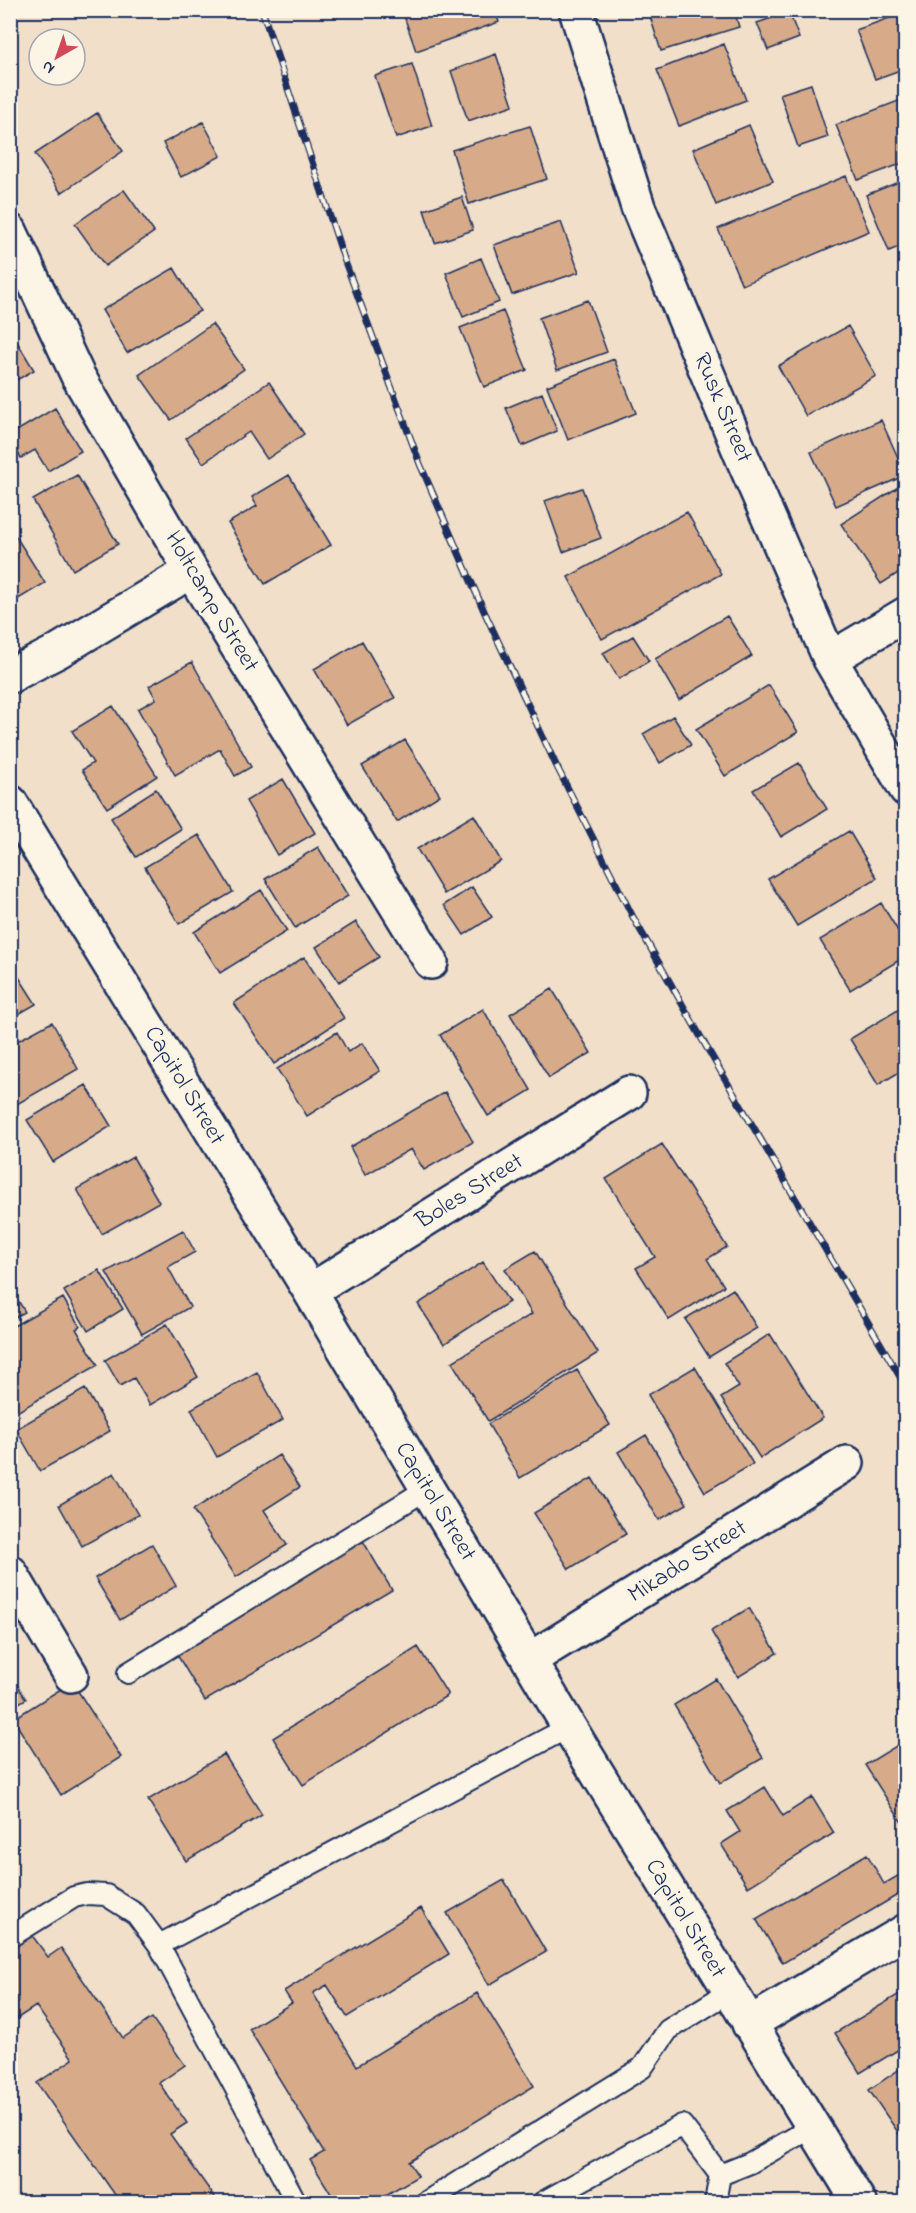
<svg xmlns="http://www.w3.org/2000/svg" width="916" height="2213" font-family="'Indie Flower',sans-serif">
<rect width="100%" height="100%" fill="#f1dfc9"/>
<filter id="ink" filterUnits="userSpaceOnUse"><feTurbulence type="fractalNoise" baseFrequency=".0167" numOctaves="2"/><feDisplacementMap in="SourceGraphic" scale="12" xChannelSelector="R" yChannelSelector="G"/><feConvolveMatrix kernelMatrix="1 2 1 2 8 2 1 2 1" color-interpolation-filters="sRGB"/></filter>
<g filter="url(#ink)">
<path fill="#d7ab89" stroke="#1b2f5e" stroke-width="1.5" d="M402,10H495L499,22L416,51Z
M648,10H734L739,27L661,51Z
M789,12L799,38L768,50L757,23Z
M906,12V68L875,79L856,30Z
M724,44L746,100L679,126L657,70Z
M496,54L513,105L468,121L451,71Z
M412,64L432,126L396,138L375,76Z
M811,84L828,137L798,147L780,94Z
M906,98V162L858,180L836,125Z
M97,113L123,151L61,193L35,154Z
M203,122L221,156L181,177L163,143Z
M749,125L773,181L716,205L693,149Z
M530,126L547,179L469,204L452,150Z
M846,176L869,231L742,285L718,229Z
M906,179V244L889,251L866,195Z
M124,190L154,232L105,266L75,224Z
M462,197L473,230L435,243L424,210Z
M561,222L579,272L512,295L494,245Z
M481,258L499,302L463,317L446,273Z
M174,268L200,311L127,353L102,310Z
M588,300L607,352L557,370L539,318Z
M503,311L527,370L484,387L460,328Z
M212,324L244,369L171,420L139,375Z
M848,326L876,376L806,416L778,366Z
M13,335L34,370L10,384V337Z
M614,359L636,413L568,440L547,386Z
M269,382L304,434L267,459L249,432L203,463L186,438Z
M542,393L557,431L522,446L506,408Z
M55,408L81,451L48,471L35,450L21,458L10,440V435Z
M881,420L906,475L836,506L811,452Z
M77,475L118,544L73,570L33,500Z
M289,475L331,545L265,584L228,523L257,506L252,497Z
M906,482V568L881,584L841,524Z
M582,488L601,538L563,552L545,501Z
M687,512L721,574L602,639L568,577Z
M10,527L45,583L10,604Z
M727,616L752,656L679,700L655,659Z
M633,636L649,661L619,679L603,653Z
M362,641L395,698L347,725L314,669Z
M192,662L251,767L235,776L220,749L175,775L138,709L156,699L149,686Z
M769,685L798,732L725,776L696,729Z
M113,706L157,776L107,808L82,770L93,763L72,731Z
M673,716L691,745L660,763L643,734Z
M405,740L440,795L397,822L362,766Z
M799,763L827,809L781,837L753,790Z
M283,779L315,833L277,855L246,801Z
M156,789L181,829L136,857L111,818Z
M474,815L501,861L444,894L417,849Z
M849,831L877,878L797,926L768,879Z
M199,835L233,892L179,924L145,867Z
M318,847L348,896L295,928L265,879Z
M472,887L492,917L464,935L444,905Z
M261,890L287,931L220,973L194,932Z
M881,903L906,944V956L850,990L820,940Z
M356,922L379,957L339,982L316,947Z
M304,957L344,1018L274,1064L234,1003Z
M10,963L36,1004L10,1019Z
M552,989L591,1053L549,1078L510,1014Z
M906,1005V1068L878,1085L850,1039Z
M483,1009L531,1090L488,1116L440,1035Z
M52,1022L78,1069L10,1108V1045Z
M337,1032L348,1052L362,1043L380,1071L307,1116L277,1069Z
M86,1085L111,1126L53,1162L27,1120Z
M445,1092L473,1142L424,1170L411,1149L365,1175L350,1147Z
M662,1144L727,1247L707,1259L724,1286L669,1320L636,1268L655,1257L606,1179Z
M133,1157L159,1202L102,1234L77,1189Z
M183,1230L195,1252L168,1267L190,1307L142,1334L106,1272Z
M535,1251L598,1353L488,1421L452,1362L532,1314L505,1269Z
M483,1262L509,1302L444,1344L418,1304Z
M99,1270L123,1309L88,1331L64,1291Z
M10,1287L25,1312L10,1320Z
M733,1289L757,1328L709,1357L685,1319Z
M63,1298L80,1327L76,1329L98,1365L10,1416V1328Z
M167,1324L198,1377L150,1405L134,1378L120,1386L105,1360Z
M770,1334L823,1418L760,1458L721,1398L739,1387L724,1363Z
M695,1367L753,1464L705,1492L648,1395Z
M577,1370L610,1425L520,1478L488,1424Z
M257,1372L283,1420L217,1457L191,1409Z
M85,1389L110,1431L40,1471L16,1429Z
M646,1435L687,1504L659,1520L618,1452Z
M279,1455L300,1487L264,1510L287,1545L236,1577L193,1510Z
M114,1473L138,1515L82,1546L59,1505Z
M592,1478L626,1534L569,1569L534,1513Z
M363,1541L392,1590L205,1701L176,1653Z
M152,1544L176,1586L120,1620L95,1578Z
M749,1608L777,1653L738,1677L711,1631Z
M418,1647L448,1695L303,1785L273,1738Z
M10,1673L26,1699L10,1708Z
M716,1679L763,1758L720,1783L674,1705Z
M72,1682L121,1757L61,1795L13,1719Z
M906,1740V1829L865,1765Z
M224,1754L262,1815L186,1861L148,1800Z
M765,1787L783,1816L812,1797L834,1833L748,1887L721,1844L740,1832L727,1811Z
M867,1854L884,1884L903,1873L906,1877V1890L783,1963L756,1919Z
M504,1880L546,1952L489,1985L447,1913Z
M421,1908L449,1954L347,2017L327,1985L313,1993L357,2066L477,1993L534,2086L409,2162L418,2176L374,2202H336L310,2160L324,2152L249,2029L292,2003L284,1991Z
M31,1934L48,1957L61,1948L123,2038L152,2018L185,2065L159,2083L187,2123L170,2134L218,2202H120L37,2083L73,2059L36,2006L10,2023V1948Z
M906,1990V2045L860,2073L835,2033Z
M906,2065V2144L869,2090Z"/>
<g fill="none" stroke-linecap="round" stroke-linejoin="round">
<defs>
<path id="service" d="M128,1673L427,1489
M10,1937L74,1897L87,1894L106,1895L136,1914L159,1945
M296,2202L159,1945L569,1727
M426,2202L642,2068L668,2030L729,1992
M543,2202L682,2125L720,2175L750,2163L813,2127
M715,2202L720,2175"/>
<path id="minor" d="M576,10L638,207L743,459L830,659L906,789
M10,231L78,376L191,571L431,962
M830,659L906,614
M10,676L58,651L191,571
M10,802L310,1291L569,1727L859,2202
M310,1291L629,1093
M10,1572L71,1675
M529,1660L847,1463
M749,2024L906,1931"/>
</defs>
<use href="#service" stroke="#1b2f5e" stroke-width="24"/>
<use href="#minor" stroke="#1b2f5e" stroke-width="38"/>
<use href="#service" stroke="#fcf5e5" stroke-width="20"/>
<use href="#minor" stroke="#fcf5e5" stroke-width="33"/>
<defs>
<path id="rail" d="M262,10L344,259L420,464L484,611L556,765L633,917L707,1048L906,1387"/>
</defs>
<use href="#rail" stroke="#1b2f5e" stroke-width="7"/>
<use href="#rail" stroke="#fcf5e5" stroke-width="4.5" stroke-dasharray="14" stroke-linecap="butt"/>
</g>
</g>
<g text-anchor="middle" dominant-baseline="central" stroke-width="4.5" stroke-linejoin="round" paint-order="stroke">
<g font-size="24" fill="#1b2f5e" stroke="#fcf5e5">
<text transform="translate(722 408) rotate(67)">Rusk Street</text>
<text transform="translate(211 602) rotate(59)">Holtcamp Street</text>
<text transform="translate(184 1086) rotate(59)">Capitol Street</text>
<text transform="translate(470 1192) rotate(-32)">Boles Street</text>
<text transform="translate(435 1502) rotate(59)">Capitol Street</text>
<text transform="translate(688 1562) rotate(-32)">Mikado Street</text>
<text transform="translate(685 1919) rotate(59)">Capitol Street</text>
</g>
</g>
<rect width="916" height="2213" fill="none" stroke="#fcf5e5" stroke-width="36"/>
<rect x="18" y="18" width="880" height="2177" fill="none" stroke="#1b2f5e" stroke-width="2" filter="url(#ink)"/>
<g transform="translate(57 57) rotate(220)"><circle r="28" fill="#fcf5e5" stroke="#a2a6af" stroke-width="1.5"/>
<path d="M0-4.5L10 22L0 15L-10 22Z" fill="#d1495b"/>
<text y="-9" font-size="16" font-weight="bold" text-anchor="middle" fill="#1b2f5e">N</text>
</g>
</svg>
